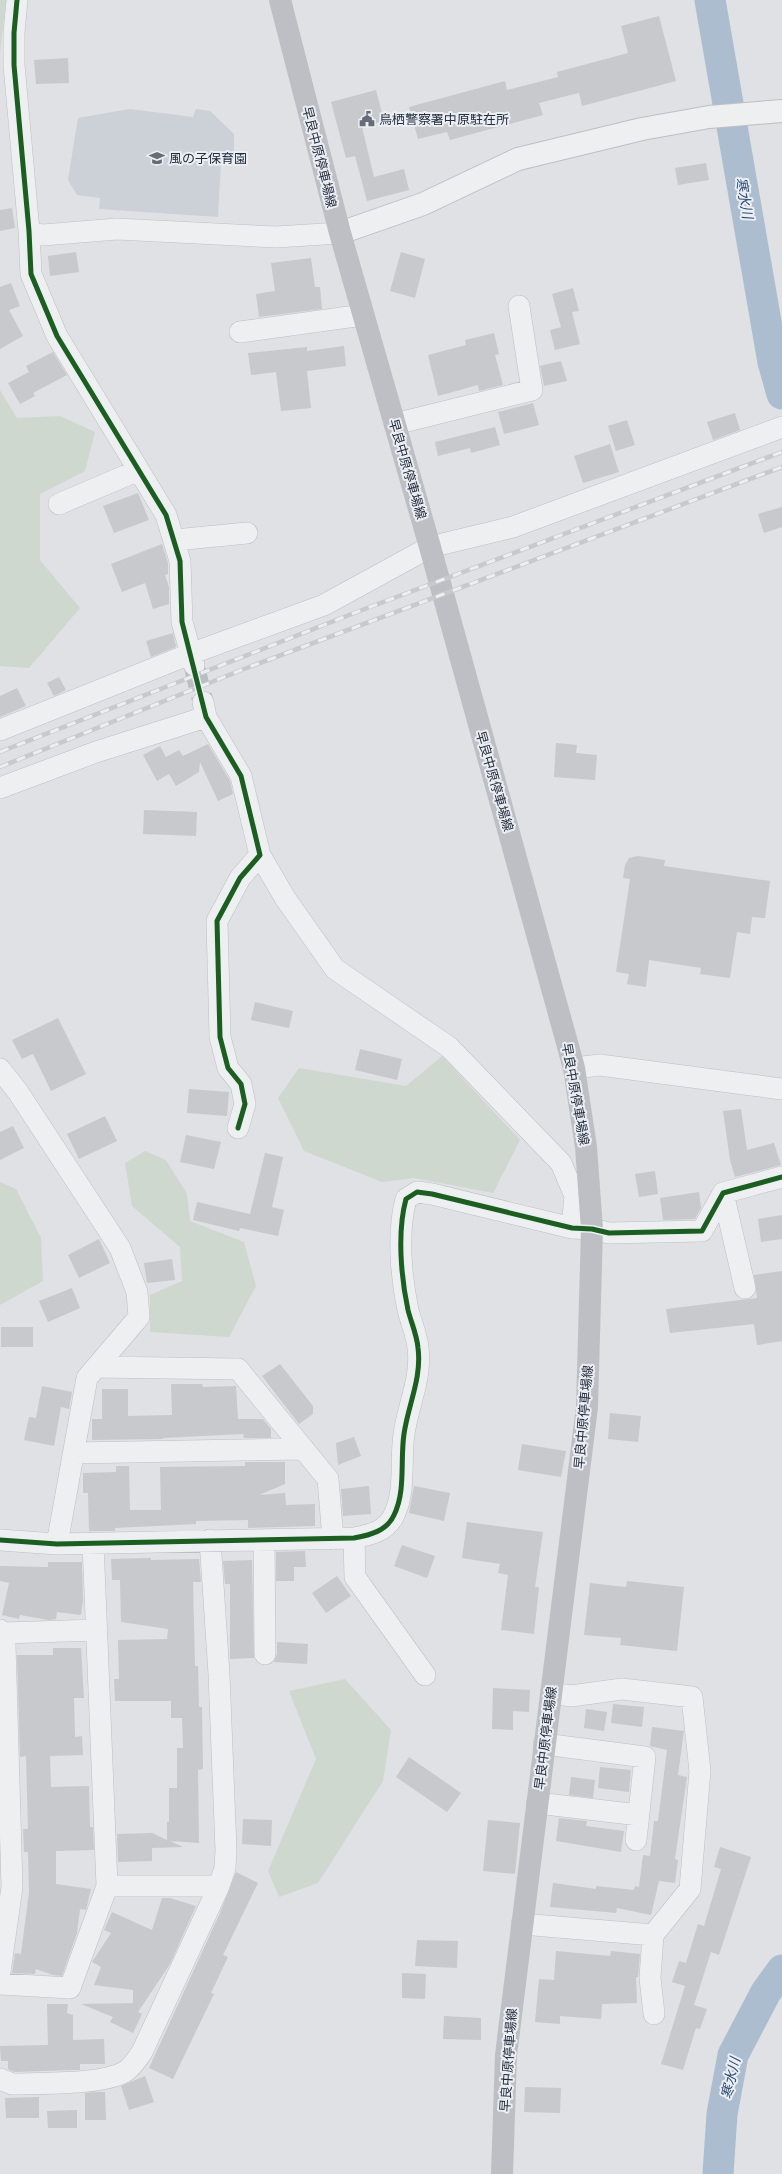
<svg xmlns="http://www.w3.org/2000/svg" width="782" height="2174" font-family="'Golos Text','Noto Sans JP',sans-serif">
<rect width="100%" height="100%" fill="#dfe1e4"/>
<path fill="#ccd0d7" d="M130,109L193,117L196,109L210,111L234,134V162L221,163L218,217L99,209L100,198L77,195L68,180L78,118Z"/>
<path fill="#cfd8cf" d="M0,0H6L0,53Z
M0,390L17,418L60,416L95,432L85,471L40,494V560L80,608L29,668L0,666Z
M442,1056L520,1140L493,1193L414,1178L382,1182L304,1151L278,1098L299,1068L406,1086Z
M145,1151L166,1160L187,1194L190,1221L244,1242L256,1286L229,1337L150,1332V1295L182,1281L180,1247L132,1206L125,1163Z
M0,1182L16,1189L41,1238L43,1281L0,1305Z
M345,1679L391,1730L383,1781L318,1883L279,1897L268,1871L316,1759L289,1691Z"/>
<g fill="none" stroke-linecap="round" stroke-linejoin="round">
<path stroke="#acbdd0" stroke-width="31" d="M710,0L773,362L782,394
M718,2174L722,2114L733,2055L766,1992L782,1970"/>
</g>
<path fill="#c7c9cc" d="M659,16L676,81L582,106L579,93L539,103L543,115L450,140L447,132L418,139L409,107L505,81L507,90L558,77L557,72L628,53L621,26Z
M68,58L69,83L36,84L34,60Z
M376,90L384,121L362,127L374,177L404,169L409,190L367,201L355,156L346,158L331,102Z
M706,163L709,180L678,185L675,168Z
M12,208L15,228L0,231V210Z
M76,252L79,272L50,276L48,256Z
M401,252L425,259L415,298L390,291Z
M311,258L315,287H320L322,309L259,317L256,294L275,291L271,263Z
M11,283L20,306L9,310L23,336L0,349V287Z
M573,288L579,311L572,312L580,344L555,350L550,330L561,327L552,294Z
M494,333L499,354L495,355L503,385L479,391L478,385L438,396L428,355L466,345L465,340Z
M344,346L346,366L307,371L311,408L281,411L276,372L251,375L248,353L307,347V351Z
M53,352L67,375L33,393L35,396L20,404L8,383L29,372L26,366Z
M561,361L567,381L544,386L540,366Z
M533,403L539,425L504,434L498,412Z
M735,413L740,430L713,440L707,422Z
M627,420L635,445L616,451L608,426Z
M495,427L500,445L471,453L470,448L438,456L435,442Z
M610,444L619,472L583,483L574,456Z
M138,493L149,520L114,533L103,506Z
M782,507V527L764,533L758,514Z
M162,544L168,563V574L165,575L169,587V604L153,609L145,583L122,592L111,564Z
M173,633L176,647L151,657L146,641Z
M59,677L66,690L54,696L47,683Z
M17,688L26,706L0,717V696Z
M556,743L577,745L576,753L597,755L595,780L554,777Z
M208,744L230,781L233,794L218,801L200,762L199,772L176,786L169,774L157,781L143,755L160,746L166,757L179,750L183,756Z
M144,810L197,812L196,836L143,834Z
M638,856L665,860L664,866L770,881L765,918L752,917L750,934L737,932L730,978L700,974L701,968L649,960L646,987L627,984L629,974L616,972L630,879L623,878L625,865L629,858Z
M255,1002L293,1011L289,1028L251,1020Z
M58,1018L86,1074L51,1091L33,1054L22,1059L12,1040Z
M360,1049L402,1059L397,1080L355,1070Z
M189,1089L229,1092L227,1116L187,1113Z
M741,1109L747,1150L774,1143L781,1165L735,1177L730,1160L723,1111Z
M105,1116L117,1141L79,1159L67,1134Z
M13,1126L24,1148L0,1160V1132Z
M186,1135L221,1142L214,1169L180,1162Z
M265,1153L283,1157L272,1207L284,1210L278,1236L240,1228L239,1231L193,1220L197,1202L250,1214Z
M655,1171L658,1194L639,1197L635,1174Z
M699,1192L701,1208L695,1219L663,1220L660,1198Z
M782,1215V1239L761,1242L758,1219Z
M99,1239L110,1263L79,1278L68,1255Z
M172,1259L175,1280L147,1283L144,1263Z
M782,1271V1341L757,1345L754,1324L670,1333L666,1309L757,1298L754,1275Z
M72,1288L80,1308L48,1322L39,1301Z
M1,1327H33V1347H1Z
M280,1364L313,1406V1414L299,1424L262,1376Z
M171,1384H202L203,1387L236,1386L238,1419H263L271,1429V1438H244L243,1434L163,1438V1439L92,1440V1419H102V1389H128V1416L172,1415Z
M42,1386L72,1392L69,1409L61,1407L54,1446L24,1440L29,1417L36,1418Z
M610,1413L641,1416L638,1442L608,1439Z
M354,1437L361,1456L338,1465L336,1443Z
M522,1444L566,1451L561,1477L518,1470Z
M245,1462H285V1484L259,1495L285,1493L286,1505L315,1504V1526L248,1528V1520L196,1521V1524L115,1528V1531H89L88,1493H83V1473L116,1472V1466H129L130,1510H161L160,1467L245,1466Z
M369,1486L371,1514L343,1516L341,1489Z
M414,1486L450,1493L444,1521L409,1513Z
M467,1522L543,1532L535,1587H539L534,1634L501,1630L508,1575L498,1573L500,1564L462,1558Z
M402,1545L435,1556L427,1578L394,1566Z
M305,1551L306,1567H294V1581H276V1552Z
M151,1558V1560L199,1559L201,1582H193L195,1666H198L199,1707H202L203,1769L198,1770L199,1843L170,1841L183,1847L152,1848V1861L118,1862L117,1834L152,1833L167,1840V1822H169V1788H177V1748H183L182,1718H171V1701H115L114,1679H119L118,1640L167,1639L168,1629L121,1622L120,1580H112L111,1559Z
M252,1560L254,1658L230,1659V1584H225L223,1561Z
M48,1562H82L83,1600L81,1615L57,1612L56,1619L49,1620L20,1615L19,1619L2,1615L9,1583L0,1581V1566L48,1567Z
M337,1576L351,1596L326,1613L312,1593Z
M627,1581L684,1587L677,1651L620,1645L621,1638L584,1635L590,1583L626,1587Z
M277,1642L308,1644L307,1664L274,1662L277,1654Z
M53,1648H81L84,1698H74L75,1737L82,1736L83,1755L50,1756L51,1787L89,1786L90,1827H93L94,1850L56,1851V1884L91,1889L86,1910L80,1909L77,1933L62,1976L53,1975L36,1969L35,1974L12,1973L15,1953L21,1954L29,1892L28,1852H24L23,1829H28L26,1756L20,1757L17,1655H53Z
M493,1688L530,1690L529,1712L513,1711V1730L492,1729Z
M613,1704L644,1707L642,1727L611,1723Z
M586,1709L607,1712L604,1731L584,1728Z
M652,1727L684,1731L678,1775L687,1777L675,1859L678,1860L675,1883L659,1881L651,1915L617,1908L616,1913L550,1907L553,1883L596,1889V1886L634,1890L635,1886L639,1887L643,1855L650,1856L654,1821H658L667,1750L650,1746Z
M409,1757L461,1793L447,1812L396,1777Z
M600,1767L631,1770L629,1792L598,1788Z
M571,1777L595,1780L593,1798L569,1795Z
M559,1818L587,1821L586,1826L624,1831L621,1852L556,1841Z
M243,1819L272,1820L271,1846L242,1844Z
M488,1820L520,1823L515,1874L483,1871Z
M720,1847L751,1857L719,1955L711,1952L694,2005L707,2009L700,2029L696,2028L683,2070L661,2064L685,1986L672,1982L679,1961L686,1963L698,1924L704,1926L721,1869L714,1867Z
M236,1872L258,1883L223,1955L228,1957L211,1993L214,1994L173,2079L149,2068L220,1913Z
M162,1898H170L196,1906L170,1964L138,2012L142,2014L133,2033L110,2022L113,2017L81,2004L133,2003V1990L94,1985L101,1967L92,1962L111,1933L104,1930L112,1912L152,1930Z
M417,1940L458,1941L457,1968L415,1966Z
M556,1951L610,1956L611,1951L640,1954L638,1977H636L637,2003L602,2004L601,2019L560,2016V2024L535,2022L539,1979L554,1980Z
M402,1973L426,1974L425,1999L402,1998Z
M47,2004H68L67,2013L73,2015V2040L104,2039L105,2064H80V2070H71L14,2072L8,2069V2061H1L0,2046L48,2045Z
M444,2016L481,2018V2040L443,2039Z
M145,2076L154,2102L129,2110L121,2086Z
M525,2087L561,2088L560,2113L524,2112Z
M95,2092H105L106,2120H85V2093Z
M39,2097V2118H6L5,2098Z
M77,2110V2128H48L47,2111Z"/>
<g fill="none" stroke-linecap="round" stroke-linejoin="round">
<path stroke="#babdc3" stroke-width="21" stroke-dasharray="21 10" stroke-linecap="butt" d="M194,665L203,702"/>
<defs>
<path id="minor" d="M17,0L14,33V65L29,231L31,274L57,336L166,515L180,561L182,622L194,665
M29,231L35,234L43,235L117,229L276,237L340,233
M240,332L363,315
M395,424L532,390L519,306
M59,504L139,470
M175,540L247,533
M203,702L206,717L241,776L260,855L240,878L217,921L220,1037L228,1068L241,1084L245,1104L238,1128
M0,730L190,654L324,605L430,547L513,527L782,427
M0,788L96,752L206,717
M260,855L285,898L335,969L449,1047L561,1163L575,1196L572,1228
M574,1068L600,1065L782,1089
M0,1069L18,1092L120,1248L137,1292L139,1317L87,1378L57,1544
M723,1193L745,1288
M97,1367L238,1369L328,1479L333,1539
M74,1453L304,1449
M354,1538L355,1577L425,1675
M0,1540L57,1544L354,1538C370,1535 387,1531 394,1515C406,1491 400,1460 404,1434C408,1405 422,1378 418,1348C417,1335 411,1322 408,1310C401,1277 397,1232 406,1199L417,1192L432,1194L572,1228L592,1229L609,1233L702,1231L723,1193L782,1177
M264,1540L265,1654
M0,1630L3,1633L5,1644L12,1887L0,1972
M3,1633L97,1630
M551,1693L571,1696L622,1689L692,1697L700,1771L690,1889L653,1935
M544,1744L645,1757L636,1840
M537,1803L639,1815
M107,1886H219
M522,1924L653,1935L650,1978L654,2014
M0,1984L70,1988L107,1886L93,1543
M0,2079L12,2084C40,2083 105,2085 126,2071C133,2066 137,2059 142,2052L219,1886L225,1868L226,1850L219,1674L210,1540"/>
<path id="tertiary" d="M340,233L423,204L518,159L642,129L709,117L782,111"/>
</defs>
<use href="#minor" stroke="#bdbfc2" stroke-width="22"/>
<use href="#tertiary" stroke="#bdbfc2" stroke-width="24"/>
<use href="#minor" stroke="#eeeff1" stroke-width="21"/>
<use href="#tertiary" stroke="#eeeff1" stroke-width="22"/>
<path stroke="#bdbfc4" stroke-width="22" d="M280,0L340,233L430,547L574,1068L586,1147L592,1229L587,1407L506,2055L502,2174"/>
<defs>
<path id="rail" d="M0,752L362,610L782,452
M0,767L244,669L782,467"/>
</defs>
<use href="#rail" stroke="#c7c9cc" stroke-width="4.5"/>
<use href="#rail" stroke="#ebeff4" stroke-width="3" stroke-dasharray="9" stroke-linecap="butt"/>
<defs>
<path id="cycleway" d="M17,0L14,33V65L29,231L31,274L57,336L166,515L180,561L182,622L206,717L241,776L260,855L240,878L217,921L220,1037L228,1068L241,1084L245,1104L238,1128
M0,1540L57,1544L354,1538C370,1535 387,1531 394,1515C406,1491 400,1460 404,1434C408,1405 422,1378 418,1348C417,1335 411,1322 408,1310C401,1277 397,1232 406,1199L417,1192L432,1194L572,1228L592,1229L609,1233L702,1231L723,1193L782,1177"/>
</defs>
<use href="#cycleway" stroke="#ebeff4" stroke-width="8"/>
<use href="#cycleway" stroke="#1b5e20" stroke-width="5"/>
</g>
<defs>
<symbol id="civic-bare" viewBox="-9 -9 18 18"><path d="M-.6-6.5H3V-4.5H.6V-3L4-1V1h2V6H-6V1h2V-1L-.6-3ZM-1.2 2.5V6h2.4V2.5Z" fill="#676d77" stroke="#ebeff4" stroke-width="2.5" paint-order="stroke"/></symbol>
<symbol id="school-bare" viewBox="-9 -9 18 18"><path d="M0-5L7-2L0 1L-7-2ZM-4 1L0 2.5L4 1V4Q0 6-4 4Z" fill="#676d77" stroke="#ebeff4" stroke-width="2.5" paint-order="stroke"/></symbol>
</defs>
<g fill-rule="evenodd">
<use href="#civic-bare" x="356" y="108" width="22" height="22"/>
<use href="#school-bare" x="146" y="147" width="22" height="22"/>
</g>
<g text-anchor="middle" dominant-baseline="central" stroke-width="4" stroke-linejoin="round" paint-order="stroke">
<g font-size="13" fill="#262e3d" stroke="#ebeff4" text-anchor="start">
<text x="379" y="119">鳥栖警察署中原駐在所</text>
<text x="169" y="158">風の子保育園</text>
</g>
<g font-size="13" fill="#262e3d" stroke="#ebeff4">
<text transform="translate(320 157) rotate(76)">早良中原停車場線</text>
<text transform="translate(408 469) rotate(74)">早良中原停車場線</text>
<text transform="translate(495 781) rotate(74)">早良中原停車場線</text>
<text transform="translate(576 1094) rotate(80)">早良中原停車場線</text>
<text transform="translate(583 1417) rotate(-85)">早良中原停車場線</text>
<text transform="translate(545 1738) rotate(-83)">早良中原停車場線</text>
<text transform="translate(508 2060) rotate(-86)">早良中原停車場線</text>
</g>
<g font-size="14" font-style="italic" fill="#304d71" stroke="#ebeff4">
<text transform="translate(745 198) rotate(80)">寒水川</text>
<text transform="translate(730 2078) rotate(-77)">寒水川</text>
</g>
</g>
</svg>
